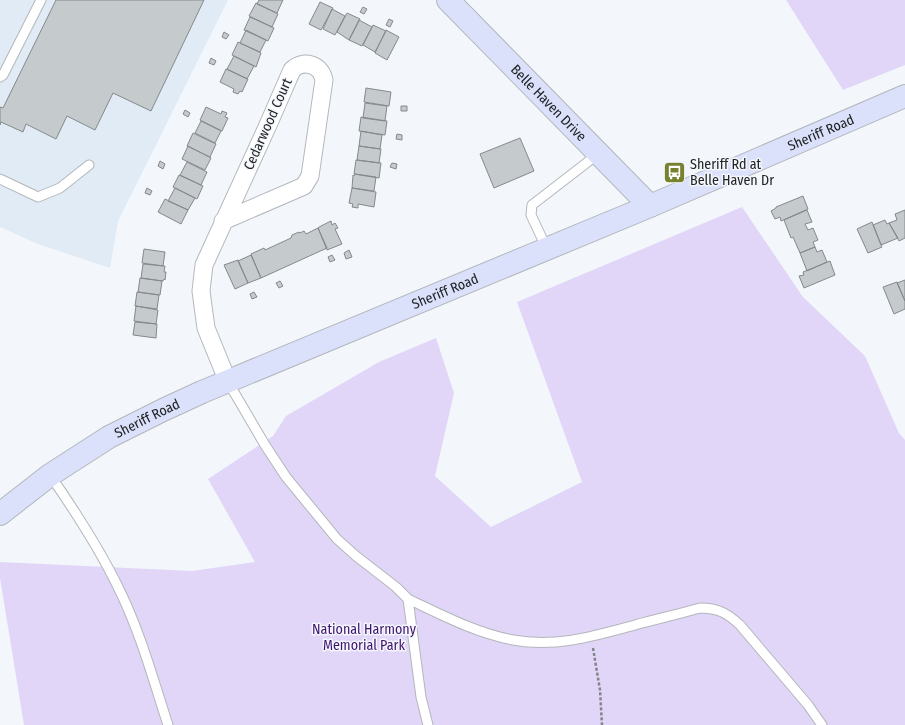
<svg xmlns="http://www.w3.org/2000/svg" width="905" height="725" font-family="'Fira Sans Condensed',sans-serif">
<rect width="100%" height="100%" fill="#f3f7fc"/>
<path fill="#e1ebf5" d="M0,0H228L118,221L110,268L38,244L0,227Z"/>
<path fill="#e1d6f8" d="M786,0H905V65L843,90Z
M742,207L803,297L865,356L899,433L905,440V725H24L0,578V562L192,571L255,562L208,479L273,436L286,416L379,362L436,338L454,393L435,476L491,527L582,482L517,302Z"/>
<path fill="#c5cbcd" stroke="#84898b" d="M56,0H204L151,111L113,93L95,130L67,116L56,139L26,124L23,132L1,122L0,125V107L3,108Z
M259,0H283L277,13L257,4Z
M320,2L333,8L321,30L309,24Z
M256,3L278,14L272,27L249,16Z
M363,7L367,9L364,14L360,12Z
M332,9L345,16L335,35L323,29Z
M347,13L360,19L349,40L337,32Z
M250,17L274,28L268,41L244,30Z
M389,19L393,21L390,27L386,25Z
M359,20L372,27L362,46L349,40Z
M373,25L386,31L375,52L363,45Z
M246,30L266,40L260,52L240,43Z
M386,30L399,37L387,60L375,53Z
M224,32L229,35L226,39L222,37Z
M238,42L261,53L256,67L232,55Z
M234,56L254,66L247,79L227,69Z
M211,58L216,61L214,65L209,63Z
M226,69L248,79L242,92L240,91L238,94L233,92L234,89L220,82Z
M366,88L391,92L389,106L364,102Z
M365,103L387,106L385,121L363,118Z
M401,106H407V111H401Z
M206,107L221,114L222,111L227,113L225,117L228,118L222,131L200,120Z
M185,110L190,113L188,117L183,114Z
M361,117L387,121L385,135L359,131Z
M201,121L221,131L215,143L195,133Z
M361,131L382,135L380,149L359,146Z
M193,133L216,144L210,157L187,146Z
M397,134L402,135V140L396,139Z
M520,138L534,171L494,188L480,154Z
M188,146L211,158L205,170L182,159Z
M359,146L381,149L379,163L357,160Z
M356,160L381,163L379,178L354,174Z
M160,161L165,164L163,169L158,166Z
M187,162L207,172L201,185L180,175Z
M392,163L397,164L396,169L390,167Z
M355,174L376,177L374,191L352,188L353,175L354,176Z
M179,175L203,186L197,199L173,187Z
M147,188L152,191L150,195L145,193Z
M175,188L195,198L188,210L168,201Z
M352,188L376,192L374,207L358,204V208L352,207L353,204L349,203Z
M803,196L808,209L781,221L780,217L775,219L771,211L776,208V207Z
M165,199L188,210L181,224L158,212Z
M807,210L812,222L805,224L808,230L813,228L818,240L813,242L815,247L800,253L793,237L791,238L784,220Z
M905,210V238L899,241L889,223L897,220L895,214Z
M885,220L887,224L889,223L898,238L881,245L873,225Z
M331,221L332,225L335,223L338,228L335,229L342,244L327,250L318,228L319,227Z
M872,222L882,247L868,253L857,229Z
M318,228L327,248L261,278L251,254L264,248L265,250L291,238L292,235L299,232L300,233L304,231L306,234Z
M815,247L817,252L822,250L827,262L807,271L800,253Z
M144,249L165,252L163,266L142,263Z
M349,250L352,257L346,259L344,253Z
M251,255L261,278L248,283L238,261Z
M332,255L335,260L330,262L328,257Z
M238,260L248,283L235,289L224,265Z
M830,261L835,275L804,288L799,276L804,275L803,272Z
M143,264L165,266L164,272H166L165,280L164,279L163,281L141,278Z
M140,278L162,281L160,295L138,292Z
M905,280V301L897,283Z
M280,281L283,286L279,288L276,283Z
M897,282L905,301V309L894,314L883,287Z
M137,292L159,295L157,309L135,306Z
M254,292L257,297L252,299L250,294Z
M136,306L158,310L156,324L134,321Z
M135,322L157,324L156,338L133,335Z"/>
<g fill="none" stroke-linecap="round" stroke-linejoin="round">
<defs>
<path id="lane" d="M0,77L3,75L41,0
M0,179L38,197L60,188L89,165
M547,249L531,215L532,205L598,154
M228,382L265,445L286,477L337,539L356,556L396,587L408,599L421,697L428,725
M50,475C75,511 99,548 118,587C140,631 153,679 168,725
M408,599C442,615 476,633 513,640C555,648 595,636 635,625C657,619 679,614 700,608C718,608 727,613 740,625L808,705L822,725"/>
<path id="street" d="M223,221L304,186L310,176L324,80C321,64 303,59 292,70L268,125L204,265L201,291L206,328L228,382"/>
<g id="secondary">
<path id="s1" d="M448,0L650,206"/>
<path id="s2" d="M0,514L50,475L109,437L163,410L202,392L650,206L905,96"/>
</g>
</defs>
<use href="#lane" stroke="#b3b7bb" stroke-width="11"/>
<use href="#street" stroke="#b3b7bb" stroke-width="19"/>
<use href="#secondary" stroke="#b3b7bb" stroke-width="24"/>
<path stroke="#818487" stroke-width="2.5" stroke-dasharray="3 2" stroke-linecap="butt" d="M593,648L600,690L602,725"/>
<use href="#lane" stroke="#fff" stroke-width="9"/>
<use href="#street" stroke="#fff" stroke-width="17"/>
<use href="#secondary" stroke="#dbe0fb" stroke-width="22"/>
</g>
<defs>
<symbol id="bus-square" viewBox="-11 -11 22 22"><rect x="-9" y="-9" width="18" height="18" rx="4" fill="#78812d" stroke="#f3f7fc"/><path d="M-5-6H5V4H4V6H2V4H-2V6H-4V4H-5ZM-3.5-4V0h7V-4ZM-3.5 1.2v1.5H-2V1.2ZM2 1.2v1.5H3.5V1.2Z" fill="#fff"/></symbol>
</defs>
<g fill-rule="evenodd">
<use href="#bus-square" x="662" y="160" width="25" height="25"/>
</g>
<g text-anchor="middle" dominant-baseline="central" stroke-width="3" stroke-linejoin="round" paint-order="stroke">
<g font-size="14" fill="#212324" stroke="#f3f7fc">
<text stroke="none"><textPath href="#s1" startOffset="144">Belle Haven Drive</textPath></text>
<text transform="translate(268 124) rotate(-66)">Cedarwood Court</text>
<text stroke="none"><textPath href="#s2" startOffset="908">Sheriff Road</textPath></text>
<text stroke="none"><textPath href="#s2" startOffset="500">Sheriff Road</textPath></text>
<text stroke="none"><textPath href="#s2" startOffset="176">Sheriff Road</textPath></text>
</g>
<g font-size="14" fill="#212324" stroke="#f3f7fc" text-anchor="start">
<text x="690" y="164">Sheriff Rd at<tspan x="690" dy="16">Belle Haven Dr</tspan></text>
</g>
<g font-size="14" fill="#401370" stroke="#f3f7fc">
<text x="364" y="629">National Harmony<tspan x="364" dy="16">Memorial Park</tspan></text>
</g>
</g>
</svg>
